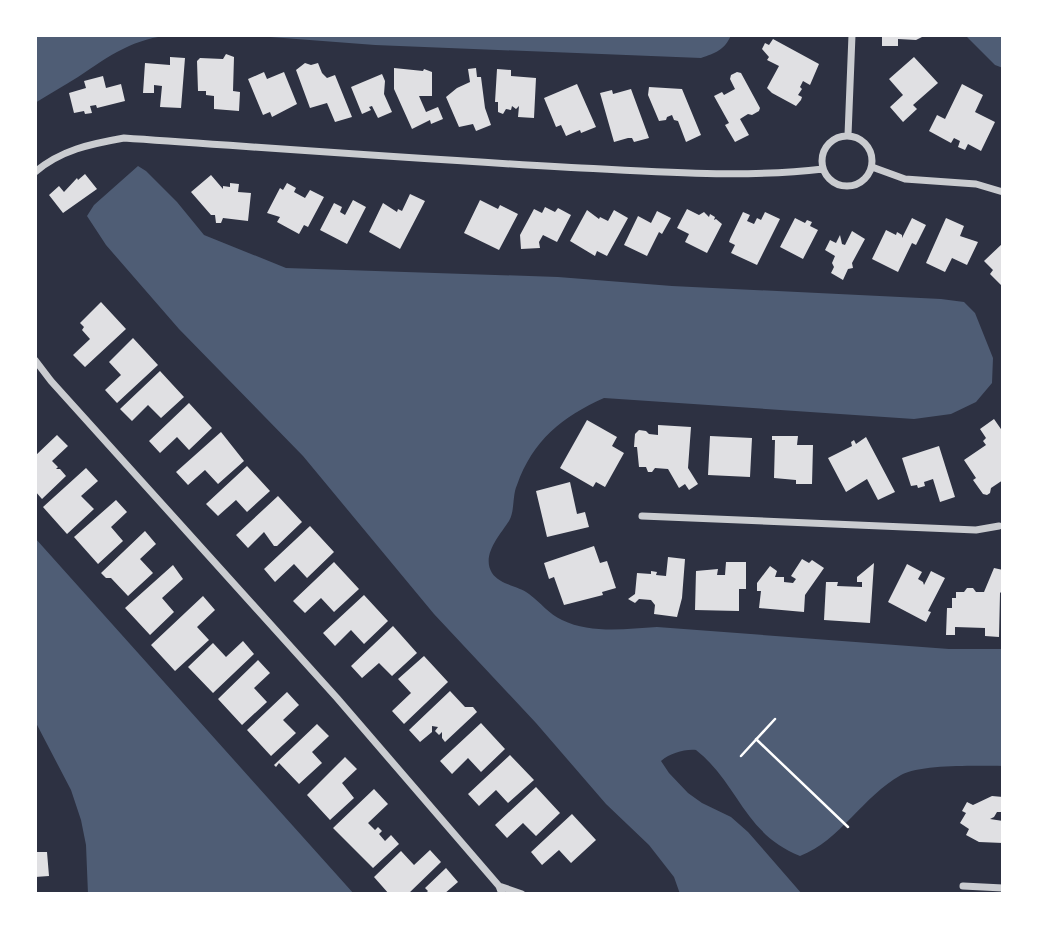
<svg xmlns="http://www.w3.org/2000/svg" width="1038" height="929" font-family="Helvetica,sans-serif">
<rect width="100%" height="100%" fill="#2d3142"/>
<path fill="#4f5d75" d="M35,35H174C133,38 111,55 78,77C64,86 49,94 35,103Z
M244,35H731C725,50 715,53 701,58L375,45Z
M965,35H1003V68L995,65Z
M138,166L146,171L177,202L204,235L286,268L558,277L672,286L941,299L964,302L975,313L993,358L992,383L976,402L951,414L914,419L604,398C562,417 533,440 517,485C512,496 515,511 509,521C500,535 481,555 492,573C500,585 519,586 529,594C541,603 549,614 562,620C591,634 626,629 657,627L949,649H1003V766C978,766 922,764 901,775C863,796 840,841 800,856C743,833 739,784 696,750C684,749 671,753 661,761L669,773L688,793L702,803L731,817L748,832L802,894H680L674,877L649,845L606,804L536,723L434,614L303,456L179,329L106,245L87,216L94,205Z
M35,538L354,894H88L86,845L81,820L71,790L35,721Z"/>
<path fill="#e0e0e3" d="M882,35H926L916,40L898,39V46H882Z
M773,39L819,64L810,85L803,81L800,87L802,89L798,95L802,97L801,100L796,106L772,93L767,88L779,66L767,60L769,57L762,49L765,43L769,45Z
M226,54L234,57L233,91L240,92L239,111L214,109V96L206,95V91H198L197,61L200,58L223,59Z
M170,57L185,58L181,108L160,107L162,86L154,85V93H143L145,63L170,65Z
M914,57L938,83L913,105L917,109L903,122L890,107L903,95L889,79Z
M305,63L311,65L318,63L322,73L327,78L335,75L352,117L335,122L327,103L310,108L296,70Z
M394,68L423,71L424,69L432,72V96H419L426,112L438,107L443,119L431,124L430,120L412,129L394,89Z
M476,68L477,77H481L485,108L491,125L476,131L473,124L459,127L446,97L457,88L470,82L468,69Z
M497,69L511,70V76L536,78L534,118L518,117L519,106L516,109L512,106L511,110L506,109L503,114L498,112V102H495Z
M264,72L267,79L284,72L297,104L272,117L270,112L263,115L248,79Z
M737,72L741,73L760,108L759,111L752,115L748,114L740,119L749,135L735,142L725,125L729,123L714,96L722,92L724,95L735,89L730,79L731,75Z
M382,74L385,81L384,94L392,112L378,118L372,106L369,107L371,110L362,114L351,87Z
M103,76L106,88L121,84L125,101L97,108L96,105L90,106L92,113L85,114L84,111L74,113L69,93L86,88L84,81Z
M577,84L596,127L581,133L580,130L566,136L561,125L556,127L544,98Z
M962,84L983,95L975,112L995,122L981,151L968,144L965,150L958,147L960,141L954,138L951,143L929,131L937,115L945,119Z
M649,87L682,89L701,135L686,142L678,121L674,120L672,115L667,117L666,120L659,121L648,95Z
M631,89L649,138L634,142L632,138H628L614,142L600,93L612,90L613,94Z
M85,174L97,189L63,213L49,195L59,186L64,192L77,178L78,180Z
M211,175L223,189V186L230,187V183L239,184L238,192L251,193L248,221L223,218L221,223H216L215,215H211L191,192Z
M287,183L296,188L294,192L305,198L310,190L324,197L308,227L304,225L299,234L277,222L280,217L267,213L280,188L283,190Z
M410,194L425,201L400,249L369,232L383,203L397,212L398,209L402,211Z
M353,200L366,207L347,244L320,230L334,203L342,207L340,212L345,215Z
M480,200L498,209L500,205L518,214L499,250L464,233Z
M545,207L555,212L558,208L571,215L557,242L543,235L539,242L540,248L521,249L520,235L534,209L542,213Z
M687,209L699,215L704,212L709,217L710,214L715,217L714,220L716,219L722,224L707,253L685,242L689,234L677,228Z
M587,210L599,219L600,217L608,221L614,210L628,218L607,256L597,251L595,256L570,241Z
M657,211L671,218L662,234L659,232L647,256L624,245L638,216L651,223Z
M743,212L750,215L747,221L754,224L757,218L761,220L765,212L780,219L757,265L731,253L735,245L729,242L730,239Z
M795,218L805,223L807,220L812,222L810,226L818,230L803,259L780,247Z
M912,218L926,225L916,245L912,243L898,272L872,259L886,230L896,235L897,232L902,235V238Z
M946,218L964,226L960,236L978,242L967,265L952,258L945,272L926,263Z
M852,231L865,239L852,263L853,268L848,269L843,280L831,273L834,267L832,263L835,256L825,250L830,240L836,243L840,235L842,244L845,245Z
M1003,243V282L1001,285L990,274L993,270L984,261Z
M101,302L126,329L85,367L73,355L90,339L82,330L84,327L80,323Z
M133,338L158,365L117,403L105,390L121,375L109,362Z
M160,371L184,397L161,418L148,405L132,421L120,409Z
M189,403L212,428L189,450L177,437L160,453L149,441Z
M994,419L1003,432V480L991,488L990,493L987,495L983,494L973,480L976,478L964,460L986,445L983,441L986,438L980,429Z
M587,420L617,437L612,446L624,453L605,487L596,482L593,487L560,468Z
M658,425L691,427L688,468L698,484L689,490L685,484L679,488L668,469L655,468L652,472H648L646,467H639L637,447H634L635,434L639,430L646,431L649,434L658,435Z
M221,432L244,461L218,484L205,470L188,485L176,472Z
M57,435L68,446L52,461L58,467L56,469H60L66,476L42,499L35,491V456Z
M710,436L752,438L750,477L708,475Z
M772,436H798L797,445H813L812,484H796V480L774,478L775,440H772Z
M866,437L895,492L878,500L867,479L846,492L828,458L852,446L851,442L854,440L856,444Z
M939,446L955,497L940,502L933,479L924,482L925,486L918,488L917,485L911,486L902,458Z
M247,466L270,491L247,512L236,500L218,516L206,504Z
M86,468L98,481L81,496L94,509L67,534L43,507Z
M570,482L577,514L585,512L589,527L547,537L536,491Z
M278,496L302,522L277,546H274L264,532L248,548L236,535Z
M116,500L127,512L111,527L123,541L98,564L74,537Z
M310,526L334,552L307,578L294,564L275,582L264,569Z
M145,531L156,544L140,559L153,573L128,596L111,578H106L101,573Z
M594,546L600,563L607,561L616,588L602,592L603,595L564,605L554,577L549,579L544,563Z
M668,557L685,559L682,598L677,617L654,614L655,605L651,600L639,599L635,603L628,599L635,594L637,573L651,574V571L657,572L656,575L666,576Z
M802,559L809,563L812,560L824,568L805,595L804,612L759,608L761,591H757V583L770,566L777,571L775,577H784V582L793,583L796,579L791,576Z
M334,562L359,589L334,612L321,598L305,613L293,601Z
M726,562H746V589H739V611L695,610L696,571L718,569L717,575H725Z
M874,563L870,623L824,620L826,582H838L837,586L862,587V582H857V577Z
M907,564L922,572L918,579L923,582L924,585L931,571L945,578L928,611L931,612L926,622L888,602Z
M173,565L183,579L162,598L174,612L150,635L125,608Z
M994,568L1003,570V590L1000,593L999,637L985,636V628L955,627V635H946L947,608H952V598H956V592H964L967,588H973L976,592H984Z
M364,595L388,621L364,644L351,630L335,646L323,633Z
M203,596L215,610L197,627L209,640L175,671L151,645Z
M393,626L417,653L392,676L379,663L362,678L351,666Z
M243,641L254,654L213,693L188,667L213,643L226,657Z
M424,656L448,682L404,724L392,711L411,693L398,679Z
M258,660L270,673L254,688L267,702L242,725L218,699Z
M450,691L465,707H473L477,712L445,742L442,738V732L439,735L435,731L438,727L432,726V732L420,742L409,730Z
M287,692L299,705L283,720L296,733L271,756L247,730Z
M481,723L505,749L481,772L468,758L452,774L440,761Z
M317,724L329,736L312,752L322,763L299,784L279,763L276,767L274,765Z
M510,755L534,780L508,803L496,790L479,806L468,794Z
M345,757L357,769L342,783L354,798L330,820L307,795Z
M536,787L560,813L536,836L523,823L507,838L495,825Z
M374,789L388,804L368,823L375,830L378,827L382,831L379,834L385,841L391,835L399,844L373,868L333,828Z
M992,796L1003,797V812H997L994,817L990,819L1003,821V843L979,842L966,835L969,829L960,823L966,813L962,811L967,802L973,805Z
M572,814L596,840L571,863L559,850L542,865L531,852Z
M430,850L441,862L408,894H389L374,877L401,851L414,865Z
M35,852H47L49,876L35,877Z
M446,868L458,882L444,894H425L428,891L425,888Z"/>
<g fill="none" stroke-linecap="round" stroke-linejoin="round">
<path stroke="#fff" stroke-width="2.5" d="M756,739L848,827
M741,756L775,719"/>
<path stroke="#caccd0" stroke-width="7" d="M848,135L852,35
M822 161a25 25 0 1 1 50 0a25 25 0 1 1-50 0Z
M872,167L905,179L976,184L1003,192
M35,172C61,150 90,144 124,138C270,148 417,159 563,167C648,171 740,179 823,169
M35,360L51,381L337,698L499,886L502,894
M642,516L976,530L999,526
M499,886L522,894
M963,886L1003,888"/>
</g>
<rect width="1038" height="929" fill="none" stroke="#ffffff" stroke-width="74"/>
</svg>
